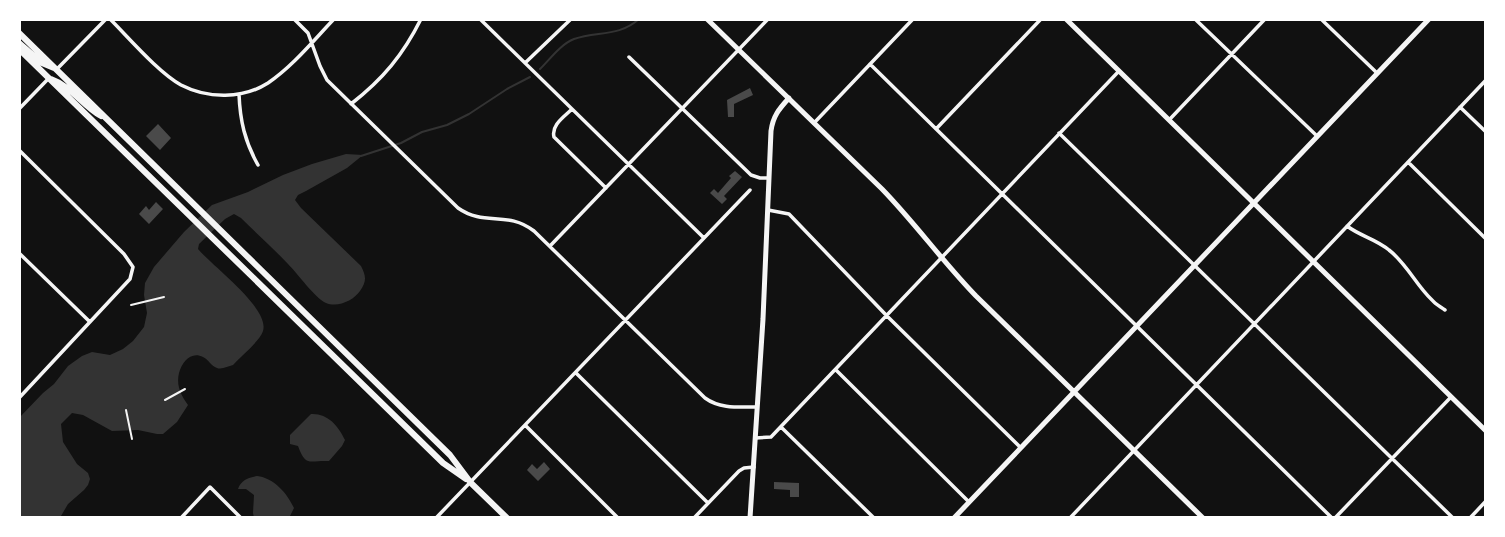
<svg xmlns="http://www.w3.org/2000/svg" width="1505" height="537" font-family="Overpass,sans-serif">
<rect width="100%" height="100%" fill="#111"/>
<path fill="#333" d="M346,154L363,155L347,168L306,191L298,195L295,200L301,208L361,266C366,276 367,281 360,291C354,300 338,308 326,303C316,299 297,273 288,264C273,248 256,233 241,218L234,214L225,219L199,244L198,249C212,266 270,308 263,331C260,341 241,356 233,365C228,366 222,370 217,368C211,366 208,359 203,357C191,351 182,362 179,373C176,386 181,395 188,405L177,422L163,434H157L138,430L112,431L83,415L72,413L61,424L63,442L77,464L88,473L90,479L88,485L84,490L68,504L61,516L58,518H19V418L43,393L54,384L68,366L82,356L92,352L110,355L123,349L133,341L144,327L147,313L144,295L145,283L154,267L184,232L212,205L248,192L283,175L312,164Z
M311,414C327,413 338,425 345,440L342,446L329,461C310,460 306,468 298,446L290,444V435Z
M257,476C274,478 287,493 294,508L289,518H254L253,513L254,495L246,489H238C241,480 248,478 257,476Z"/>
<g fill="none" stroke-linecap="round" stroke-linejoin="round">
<path stroke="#333" stroke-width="2" d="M540,69C550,59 561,44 574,39C597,31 619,37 639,19
M361,156L401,143L422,132L447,125L469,114L507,89L530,77"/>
</g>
<path fill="#4a4a4a" d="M750,88L753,95L734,104V117H728L727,100Z
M158,124L171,138L160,150L146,136Z
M735,171L742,177L724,196L727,199L722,204L710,193L714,189L718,193L731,178L729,176Z
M156,202L163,209L149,224L139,214L146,206L149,210Z
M544,462L550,469L538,481L527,470L532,464L537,469Z
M774,482L799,483V497H790V490L774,489Z"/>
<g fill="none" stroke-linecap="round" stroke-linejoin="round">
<path stroke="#f5f5f5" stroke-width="2" d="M131,305L164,297
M165,400L185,389
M126,410L132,439"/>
<path stroke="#f5f5f5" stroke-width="3.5" d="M110,19C130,39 158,72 181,85C208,99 243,99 268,83C293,66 313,41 334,19
M294,19L308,33L320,66L327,80L458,208C485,227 507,210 534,231L705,398C720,409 739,407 757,407
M480,19L704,238
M1195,19L1317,136
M1321,19L1377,73
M629,57L751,175L760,178H769
M525,63L571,19
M870,64L1332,518
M57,69L106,19
M239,94C240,121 245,142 258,165
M351,104C383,79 403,55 421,19
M1460,107L1486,132
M19,109L49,78
M572,109C564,117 551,125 554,137L606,188
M1170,119L1265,19
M814,123L913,19
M936,129L1041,19
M1059,133L1453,518
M19,150L124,254L133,267L130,279L19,398
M1408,162L1486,239
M768,210L789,214L887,316L1020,447
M1347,226C1360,236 1376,239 1389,250C1407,264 1416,285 1432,300C1435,304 1441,307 1445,310
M550,246L768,19
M19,253L90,322
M836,370L969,502
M576,373L708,503
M525,425L618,518
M781,427L874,518
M755,438L771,437L1119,71
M181,518L210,487L241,518
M436,518L750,190
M694,518L739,471L744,468L754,467
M1070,518L1486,80
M1335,518L1451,397
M1470,518L1486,501"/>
<path stroke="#f5f5f5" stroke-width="5" d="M707,19L882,189C915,223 943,262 976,296L1203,518
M750,518L763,319L771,131C773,116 779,109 789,98
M954,518L1429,19"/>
<path stroke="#f5f5f5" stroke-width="5" d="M1066,19L1486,431"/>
<path stroke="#f5f5f5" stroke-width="6" d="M19,33L450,455L471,483L507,518
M19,43L42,63L54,68
M19,49L443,463L466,479
M51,79C71,86 83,106 101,116"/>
</g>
<rect width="1505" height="537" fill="none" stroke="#ffffff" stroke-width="42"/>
</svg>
